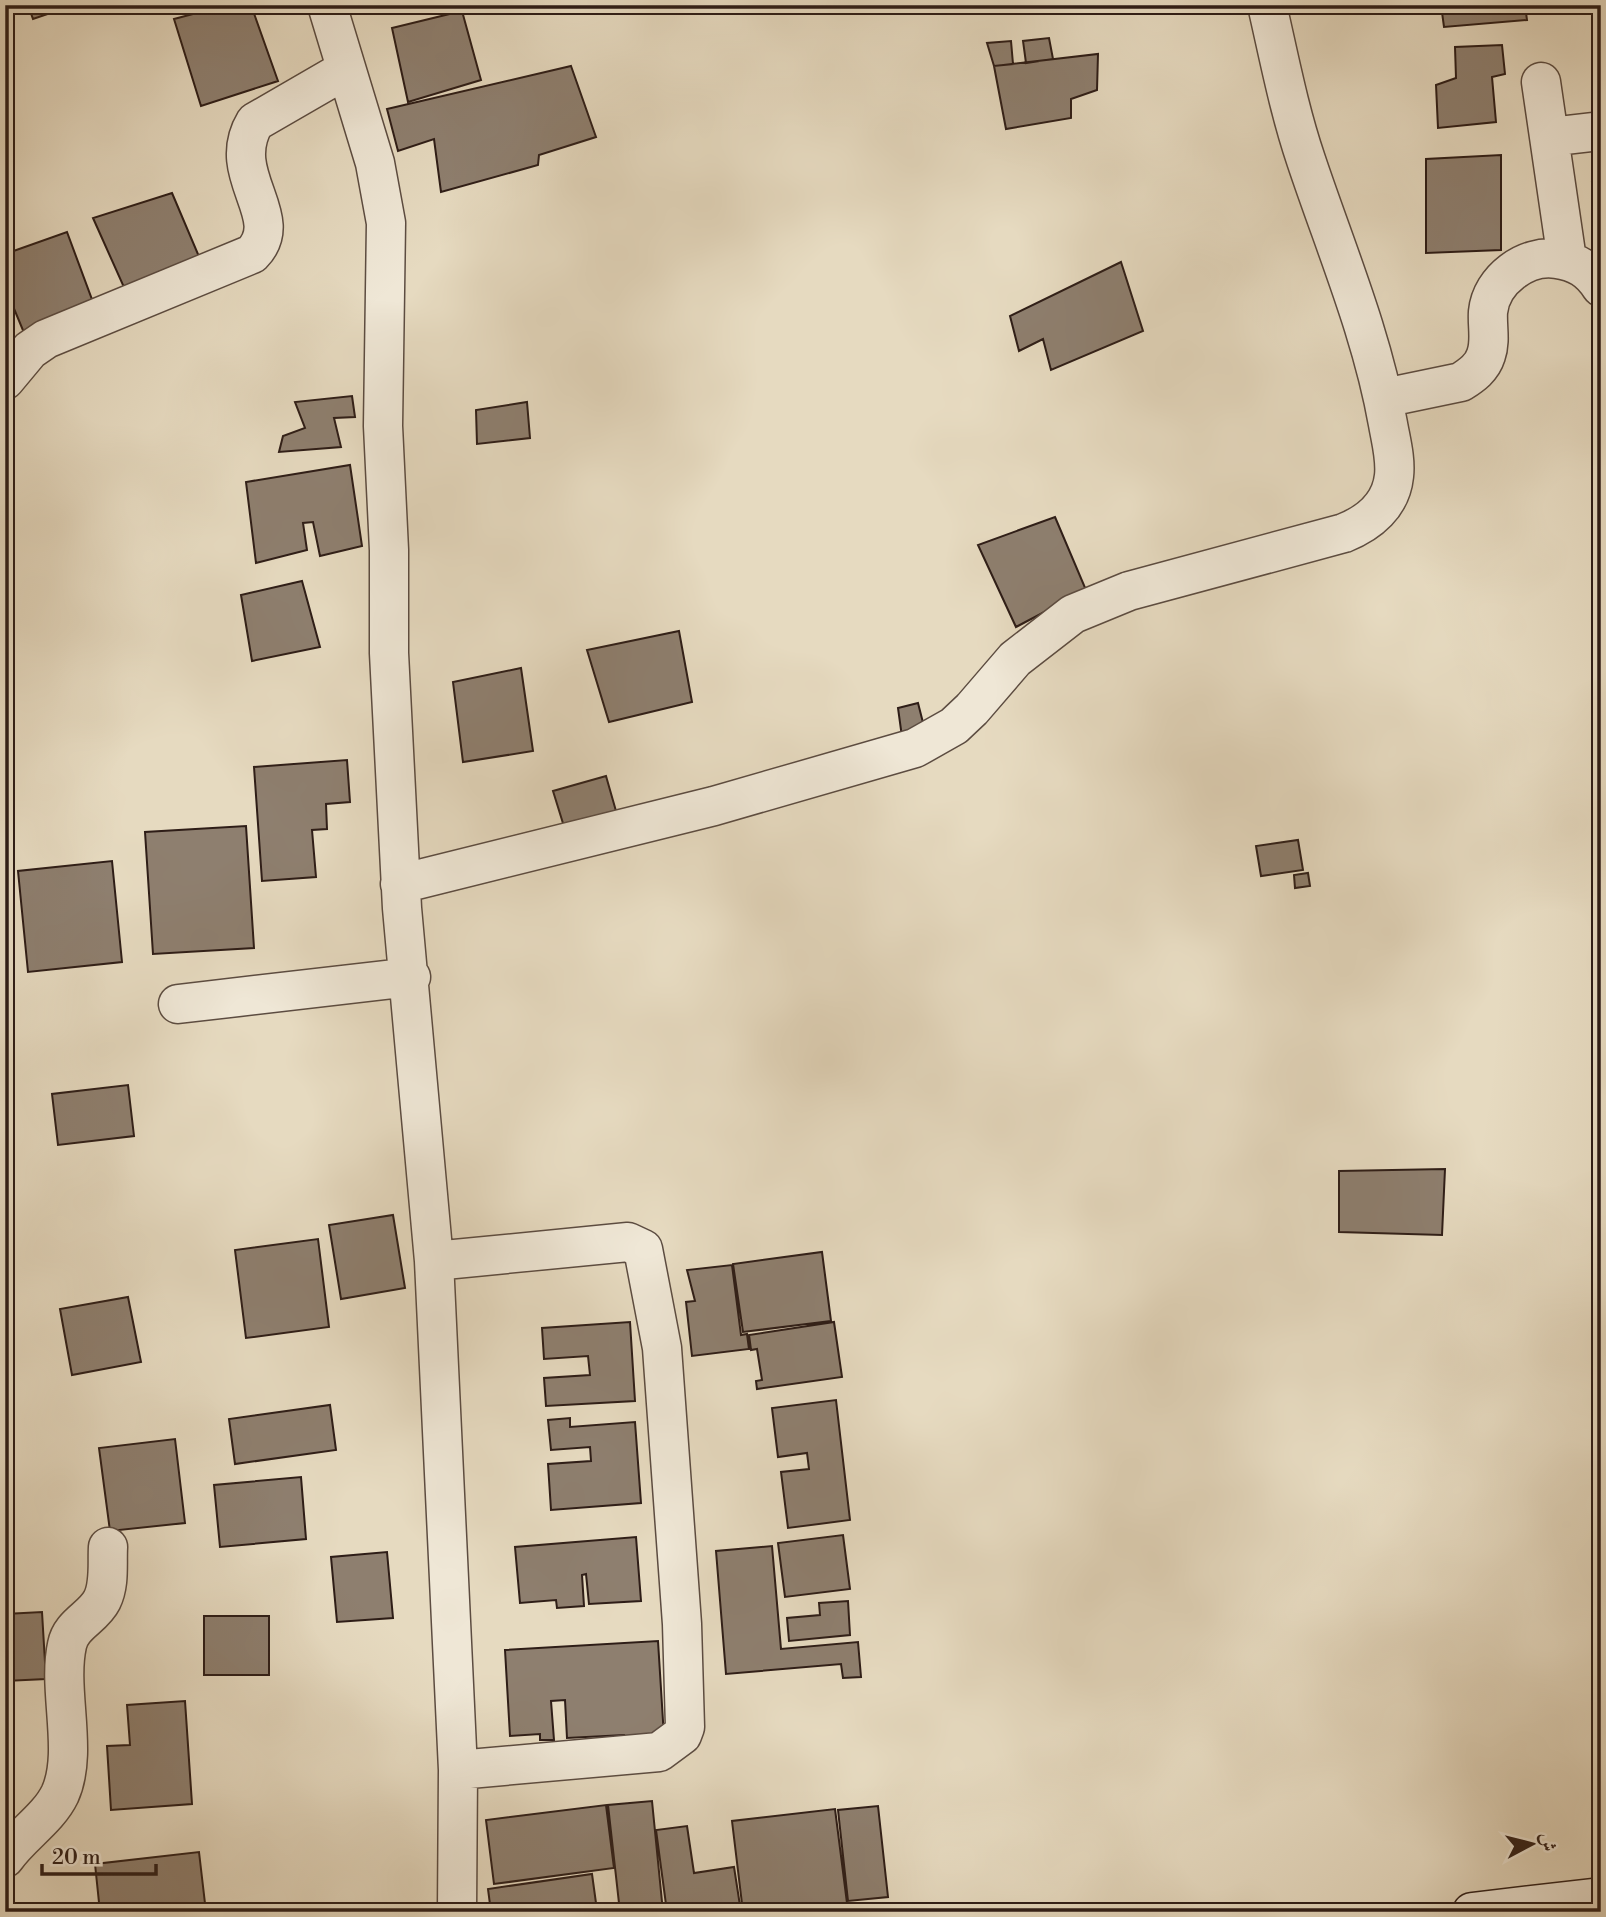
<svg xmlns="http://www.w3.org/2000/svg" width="1606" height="1917" font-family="'Libre Bodoni',Amiri,serif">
<rect width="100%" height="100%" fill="#e6dac0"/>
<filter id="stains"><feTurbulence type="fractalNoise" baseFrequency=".00286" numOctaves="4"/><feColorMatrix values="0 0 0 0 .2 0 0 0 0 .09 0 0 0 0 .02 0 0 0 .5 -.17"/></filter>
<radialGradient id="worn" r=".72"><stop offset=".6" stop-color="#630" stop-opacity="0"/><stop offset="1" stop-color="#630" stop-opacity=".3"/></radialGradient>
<path fill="#8e7f6f" stroke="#2e1d17" stroke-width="2" d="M28,5H74L33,19Z
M227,5H251L278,81L201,106L174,19Z
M1441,5H1525L1527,20L1444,27Z
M462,11L481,80L408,102L392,28Z
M1049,38L1053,59L1026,63L1023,41Z
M1011,41L1013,64L994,66L987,43Z
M1502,45L1505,74L1492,77L1496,122L1438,128L1436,85L1456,78L1455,47Z
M1098,54L1097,90L1071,99V118L1006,129L994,66Z
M571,66L596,137L539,155L538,165L441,192L434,139L398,151L387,109Z
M1501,155V250L1426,253V159Z
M1601,181V252H1600L1592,182Z
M172,193L203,266L131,303L93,218Z
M67,232L97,313L27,340L5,287V254Z
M1121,262L1143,331L1051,370L1043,339L1019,351L1010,316Z
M352,396L355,417L334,418L341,447L279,452L283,436L305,428L295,402Z
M527,402L530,438L477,444L476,410Z
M350,465L362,546L320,556L313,522L303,523L307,550L256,563L246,482Z
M1055,517L1086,590L1016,627L978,545Z
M302,581L320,647L252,661L241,595Z
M679,631L692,702L609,722L587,650Z
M521,668L533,751L463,762L453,682Z
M918,703L931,754L905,759L898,708Z
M347,760L350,802L326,804L327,829L312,830L316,877L262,881L254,767Z
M606,776L618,818L566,833L553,791Z
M246,826L254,948L153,954L145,832Z
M1298,840L1303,870L1261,876L1256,846Z
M112,861L122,962L28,972L18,871Z
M1308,873L1310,886L1295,888L1294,875Z
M128,1085L134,1136L58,1145L52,1094Z
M1445,1169L1442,1235L1339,1232V1171Z
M393,1215L405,1288L341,1299L329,1225Z
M318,1239L329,1327L246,1338L235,1250Z
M822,1252L831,1321L743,1332L733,1264Z
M732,1265L741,1335L747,1334L749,1349L692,1356L686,1302L695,1301L687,1270Z
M128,1297L141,1362L72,1375L60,1309Z
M630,1322L635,1401L546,1406L544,1378L590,1375L588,1356L544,1359L542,1328Z
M834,1322L842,1377L757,1389L756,1381L762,1380L757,1349L751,1350L749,1335Z
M836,1400L850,1520L788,1528L781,1472L809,1469L807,1453L778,1457L772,1408Z
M330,1405L336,1450L235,1464L229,1419Z
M570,1418V1427L635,1422L641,1503L551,1510L548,1464L591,1461L590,1447L551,1450L548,1420Z
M175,1439L185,1523L110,1531L99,1448Z
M301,1477L306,1539L220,1547L214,1485Z
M843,1535L850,1589L785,1597L778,1543Z
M636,1537L641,1601L589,1604L586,1574L582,1575L584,1606L557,1608L556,1600L520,1603L515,1547Z
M772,1546L781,1649L858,1642L861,1677L843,1678L841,1664L726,1674L716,1551Z
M387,1552L393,1618L337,1622L331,1557Z
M848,1601L850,1635L789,1641L787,1618L820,1615L819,1603Z
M42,1612L46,1679L5,1681V1614Z
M204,1616H269V1675H204Z
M658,1641L665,1753L625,1741L624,1735L567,1738L565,1700L551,1701L554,1740H540V1734L510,1736L505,1650Z
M185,1701L192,1804L111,1810L107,1746L130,1745L127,1705Z
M652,1801L663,1912H620L608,1805Z
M606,1805L614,1868L494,1884L486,1820Z
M878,1806L888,1897L848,1901L838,1810Z
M835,1809L847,1903L776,1912H743L732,1821Z
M687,1826L694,1873L734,1867L741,1912H667L656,1830Z
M199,1852L206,1912H100L95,1864Z
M592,1874L596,1903L590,1904L591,1912H491L488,1889Z"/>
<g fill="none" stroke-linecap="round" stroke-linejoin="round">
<defs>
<path id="minor" d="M327,5L375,163L386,223L383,426L389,550V653L402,908L434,1261L458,1770L457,1912
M1541,82L1567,260
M1549,137L1601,131
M5,380L30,350L46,339L252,254C289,217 223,175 255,122L345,70
M1384,398L1461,382C1472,375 1482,368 1486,355C1491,341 1487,326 1488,312C1491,280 1526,254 1557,259C1577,262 1590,270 1601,287
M400,884L714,806L915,748L954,726L972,709L1015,659L1073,614L1129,591L1344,533C1369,523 1391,505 1394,476C1396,459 1391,441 1388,424C1372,333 1335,247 1306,160C1289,110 1279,57 1267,5
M178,1004L411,977
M434,1261L628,1242L643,1249L662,1348L682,1624L685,1727L682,1735L659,1752L458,1770
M5,1858C21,1835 48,1819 60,1794C79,1752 57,1690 67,1645C71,1624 93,1618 102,1600C110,1584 107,1564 108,1547"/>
<path id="secondary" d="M1472,1912L1601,1897"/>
</defs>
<use href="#minor" stroke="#5c4c41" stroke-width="41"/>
<use href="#secondary" stroke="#2e1d17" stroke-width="41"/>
<use href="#minor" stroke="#efe7d6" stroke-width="38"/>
<use href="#secondary" stroke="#efe7d6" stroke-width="38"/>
</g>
<rect width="1606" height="1917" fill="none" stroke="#e6dac0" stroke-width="28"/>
<rect x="7" y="7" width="1592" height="1903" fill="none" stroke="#2e1d17" stroke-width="3.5"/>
<rect x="14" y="14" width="1578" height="1889" fill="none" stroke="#2e1d17" stroke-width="2"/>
<g transform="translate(1532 1844) rotate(83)" stroke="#efe7d6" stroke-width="5" paint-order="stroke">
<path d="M0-5L12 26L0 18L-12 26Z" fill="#2e1d17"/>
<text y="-10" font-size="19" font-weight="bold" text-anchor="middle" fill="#2e1d17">ش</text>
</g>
<path d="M42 1864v10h114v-10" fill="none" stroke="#2e1d17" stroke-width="3.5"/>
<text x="52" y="1864" font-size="21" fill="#2e1d17" stroke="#efe7d6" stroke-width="5" paint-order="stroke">20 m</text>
<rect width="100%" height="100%" filter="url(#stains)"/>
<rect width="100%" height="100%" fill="url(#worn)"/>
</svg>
